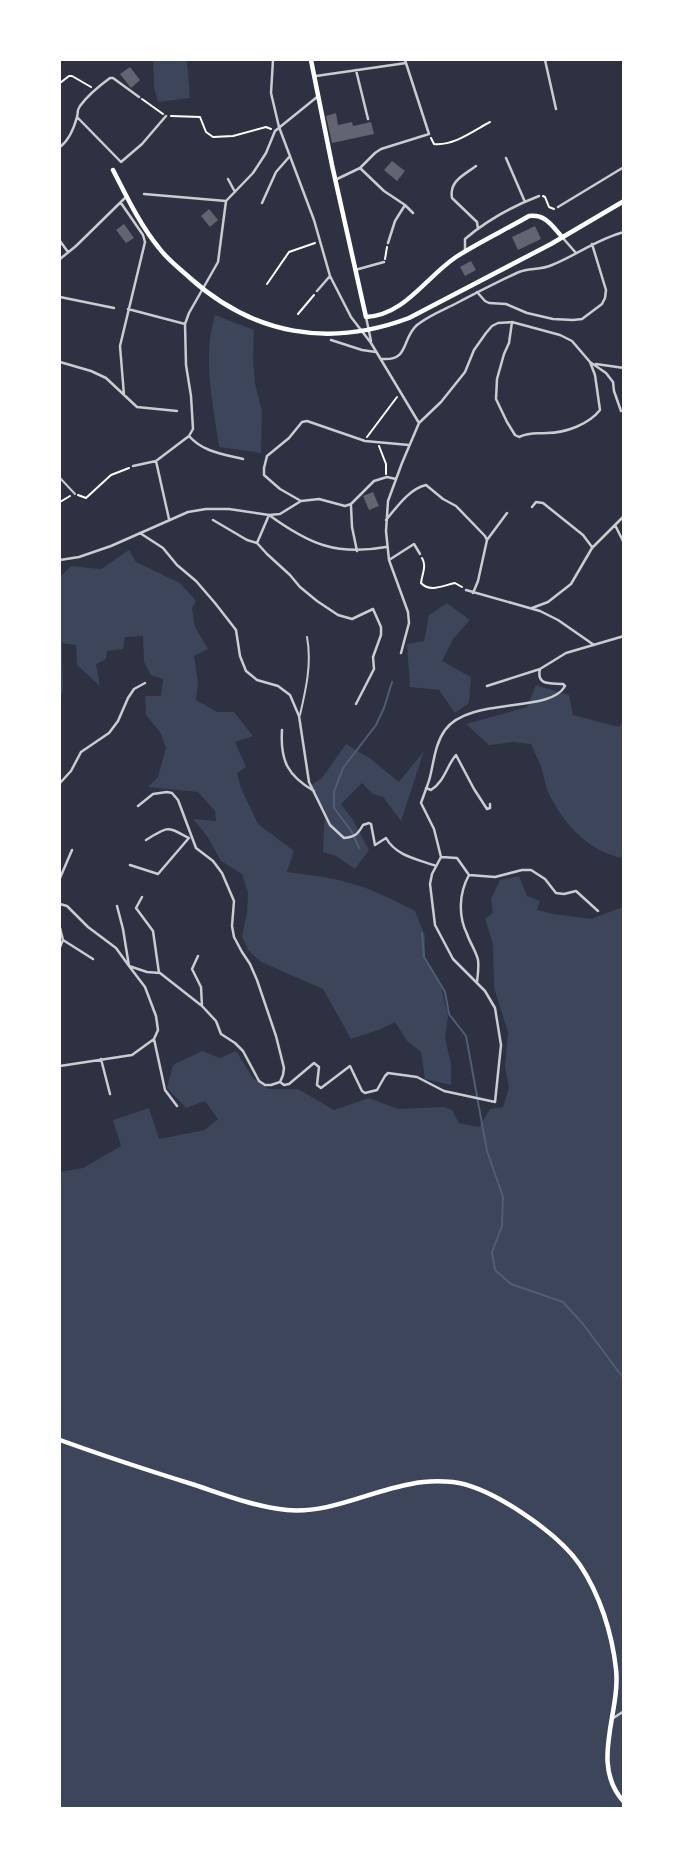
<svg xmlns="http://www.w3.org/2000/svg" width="683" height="1868" font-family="'Roboto Serif',serif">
<rect width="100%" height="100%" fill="#2d3142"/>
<path fill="#3c4559" d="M153,60H187L190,98L158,102L154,87Z
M215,315L254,330L253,356L255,384L262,411L261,453L219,447C213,403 202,358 215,315Z
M129,550L136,562L180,583L196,601L192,608L195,627L208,649L194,656L198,683L196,700L217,712H234L253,736L235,742L246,767L237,773L241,788L258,824L294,851L287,872C309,875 332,877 353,884C375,890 395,901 415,911L425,936V961L441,987L448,1016L445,1038L451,1064V1085L425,1079L421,1052L407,1041L395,1022L381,1029L351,1039L323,989L261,962L248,950L242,936L247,912L248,893L242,874L221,861L207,836L193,819L216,821L215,811L198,792L148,787L158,777L166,748L160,732L146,715L145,696H161L163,679L151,675L144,662L143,636L125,637L123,649L107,651L106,659L96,664L100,686L77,665L76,645L62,643L63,691L60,697V577L71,566L101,569Z
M447,603L470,620L453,639L442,661L471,677L469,703L455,713L439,690L410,687L407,644L424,641L429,615Z
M536,685L569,695L573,715L619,727L623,721V858C590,852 565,826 550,796C545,786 544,775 540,764C537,758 534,751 531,744L514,742L489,745L466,724L527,707Z
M346,744L371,759L399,782L424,751L401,821L383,797L373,794L362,783L341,804L353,820L369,850L355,869L336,856L323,852L325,810L308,787L322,778Z
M519,876L527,896L540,901L537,910L553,914L591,919L623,907V1808H60V1172L83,1168L121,1146L113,1120L149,1108L159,1139L205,1130L218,1119L205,1101L186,1108L167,1088L173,1065L202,1051L220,1058L236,1051L253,1078L269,1089H298L334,1110L369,1098L398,1109L444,1107L452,1110L459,1123L479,1127L490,1109L503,1107L509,1088L505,1067L508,1032L494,988L493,944L485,919L493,913L491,899L500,880Z"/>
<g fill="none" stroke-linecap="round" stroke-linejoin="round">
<path stroke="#4f5d75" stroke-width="2" d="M359,848L352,832L334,808V792L343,768L376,725L384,708L392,682
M422,933L424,957L445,992L449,1014L466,1036L487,1151L503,1197L502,1226L492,1252L495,1270L511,1284L563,1302L583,1324L624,1379"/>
</g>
<path fill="#626471" d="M130,67L140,80L131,88L120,74Z
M336,113L338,125L352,122L353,126L371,122L374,134L332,143L326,116Z
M392,161L405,171L397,181L384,170Z
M209,209L218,220L210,227L201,216Z
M124,224L134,238L126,243L116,230Z
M535,226L541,239L518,250L512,237Z
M471,261L476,270L465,276L460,267Z
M373,492L379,506L369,510L363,496Z"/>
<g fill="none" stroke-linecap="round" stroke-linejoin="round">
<path stroke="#fff" stroke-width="2" d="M60,83L69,76H72L91,87
M142,99L163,114
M171,116L200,117L206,132L213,137L233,136L266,127L271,129
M431,138L434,144C454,146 473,131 490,122
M543,196L545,197L549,207L554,209
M385,259L387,247
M267,284L289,252L315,243
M298,314L314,295
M367,437L397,397
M379,446L386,464V474
M78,495L86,498L111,475L129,468
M60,502L70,496
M422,558C427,566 422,574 421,583C430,593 444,585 455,583L462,587"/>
<path stroke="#caccd0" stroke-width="2" d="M60,478L75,494
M300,715C306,689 312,663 307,637"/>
<path stroke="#caccd0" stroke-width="2.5" d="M273,60L271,93L279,127L314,220L330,276L351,317L371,343L419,423
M545,60L556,109
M356,70L368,119
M316,76L406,63
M77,117L121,162L142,144L166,116
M60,147C68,141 74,128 77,117C79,109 76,113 80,106C88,95 99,86 110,78H113L139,97
M506,158L525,202
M476,166C464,175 449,181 452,198L477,222L478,229
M360,168L384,191L405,205L395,221L388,243
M228,179L235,192
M335,180L360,168L375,153L381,149L429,134L405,60
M144,194L226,201
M121,203L143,235L145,242L120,346L124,395
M262,203L276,172L290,156
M405,205L413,213
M558,207L624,167
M562,237L576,253
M60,241L68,252
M465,251V239C486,221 513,206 539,196
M60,259L76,246L127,196
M355,270L384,262
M317,291L330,276
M477,292L485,301L489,303L506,304L527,313L553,319L573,320L582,319L602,304L605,298L606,290L592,244
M60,297L114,308
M128,309L185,324
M366,317L371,341
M331,340L362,350L376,352
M382,359C410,361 401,339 417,325C428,316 443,310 455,304C476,293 497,282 519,272C529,268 541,270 552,265C577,255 597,239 624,232
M60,362L91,371L106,378L137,407L177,411
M590,362L606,373L613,382L614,391L621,411
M596,364L624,368
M189,436C203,452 223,454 243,459
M156,461L169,519
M133,466L156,461L189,436L193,429L191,396L186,365L185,324L189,313L218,262L226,201L253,173L266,153L275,131L317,97
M396,479L387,477L374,481L351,504L345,506L319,499L301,501L280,489L264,475V468L267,456L289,438L302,422L307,421L365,441L409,445
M351,506L352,527L357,551
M532,507L536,502L543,503L583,535L592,547
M213,520L247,540L257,543L267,554L290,575L300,587L317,601L338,615L352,619L373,609L381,627V635L373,657L374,669L356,704
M386,520C397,507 409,489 426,485L443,499L456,506L485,536L487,540
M615,525L624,543
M140,533L163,548L177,565L196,581L215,603L236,630L240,656L246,671L257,680L278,686L290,695L299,716L309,782L330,825L344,838C355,837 358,834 363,825L369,823L371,824L375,845L386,838C396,856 417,859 436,866
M257,543L269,515C309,544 336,556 386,547
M60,560L79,557L111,546L188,512L206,509H229L269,515L280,514L301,501
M389,560L414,544L420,554
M466,590L540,611L558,620L594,645
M473,593L478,581L487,540L507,513
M532,608L548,602L571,584L592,548L624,516
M401,653L409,623L408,612L389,560L386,531L388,501L402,463L419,423L441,402L465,372L474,350L486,333L492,326L498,323L512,322L560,335L572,341L590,362L595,375L600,410C589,424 566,433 547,433C536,434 530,432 519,437L515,435L507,422L496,399L497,379L504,354L509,343L512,322
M487,686L540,669L566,653L624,636
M282,730C280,761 288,776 314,791
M60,783L71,771L81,752L109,733L118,721L128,698L134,689L145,683
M426,788L431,790C445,781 447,765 456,755L474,789L487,809L490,808V804
M138,806L153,794L167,792L172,793L178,800L196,848L213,861L222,873L234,901L232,926L234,937L242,952L250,964L257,980L276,1036L284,1068L283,1075L280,1082
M146,840C170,825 167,827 189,838
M441,857L457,858L469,875L495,877L522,870H531L545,879L556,893L564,894L576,891L598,911
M130,865L158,874L188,839
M469,875C459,893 458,916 467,934C470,943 476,951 478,960C479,967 478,974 477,982
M60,878L72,850
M142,897L136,908L153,931L159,973
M60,904L67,906L88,927L116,948L129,966L147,972L160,973L202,1006L216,1021L221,1034L235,1043L243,1051L259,1081L265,1085H271L280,1082L284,1085L289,1084L314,1063L319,1067L317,1085L321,1088L350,1066L362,1091L365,1093L377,1090L385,1076L388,1073L417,1077L444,1091L495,1102L501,1045L495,1008L485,991L453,959L435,925L430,884L432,874L441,857L434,829L421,803C424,794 428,785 430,777C434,761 435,744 445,730C470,696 550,714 565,686L563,684C551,683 536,686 540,669
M60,928L63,940L60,947
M63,940L93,959
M198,956L192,969L201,987L202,1006
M154,1039L165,1090L177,1106
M101,1059L110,1094
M60,1066L132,1055L154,1039L158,1030L156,1016L145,987L129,966L123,929L117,906
M612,1719L624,1711"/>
<path stroke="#fff" stroke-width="4.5" d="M311,60L332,165L366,317C405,315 426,277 456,257C479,242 505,230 529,216C546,214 552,226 562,237
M60,1440C104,1456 150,1471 195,1485C225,1495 256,1507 287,1510C329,1514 370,1491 411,1484C424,1481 440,1481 453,1482C492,1487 558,1533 580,1565C600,1595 612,1633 616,1669C621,1713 589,1764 624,1802"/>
<path stroke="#fff" stroke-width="4.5" d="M113,170C127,197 140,225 159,248C168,260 179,268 190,278C254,335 329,348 409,318L551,244L624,201"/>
</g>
<rect width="683" height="1868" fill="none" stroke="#ffffff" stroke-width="122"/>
</svg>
